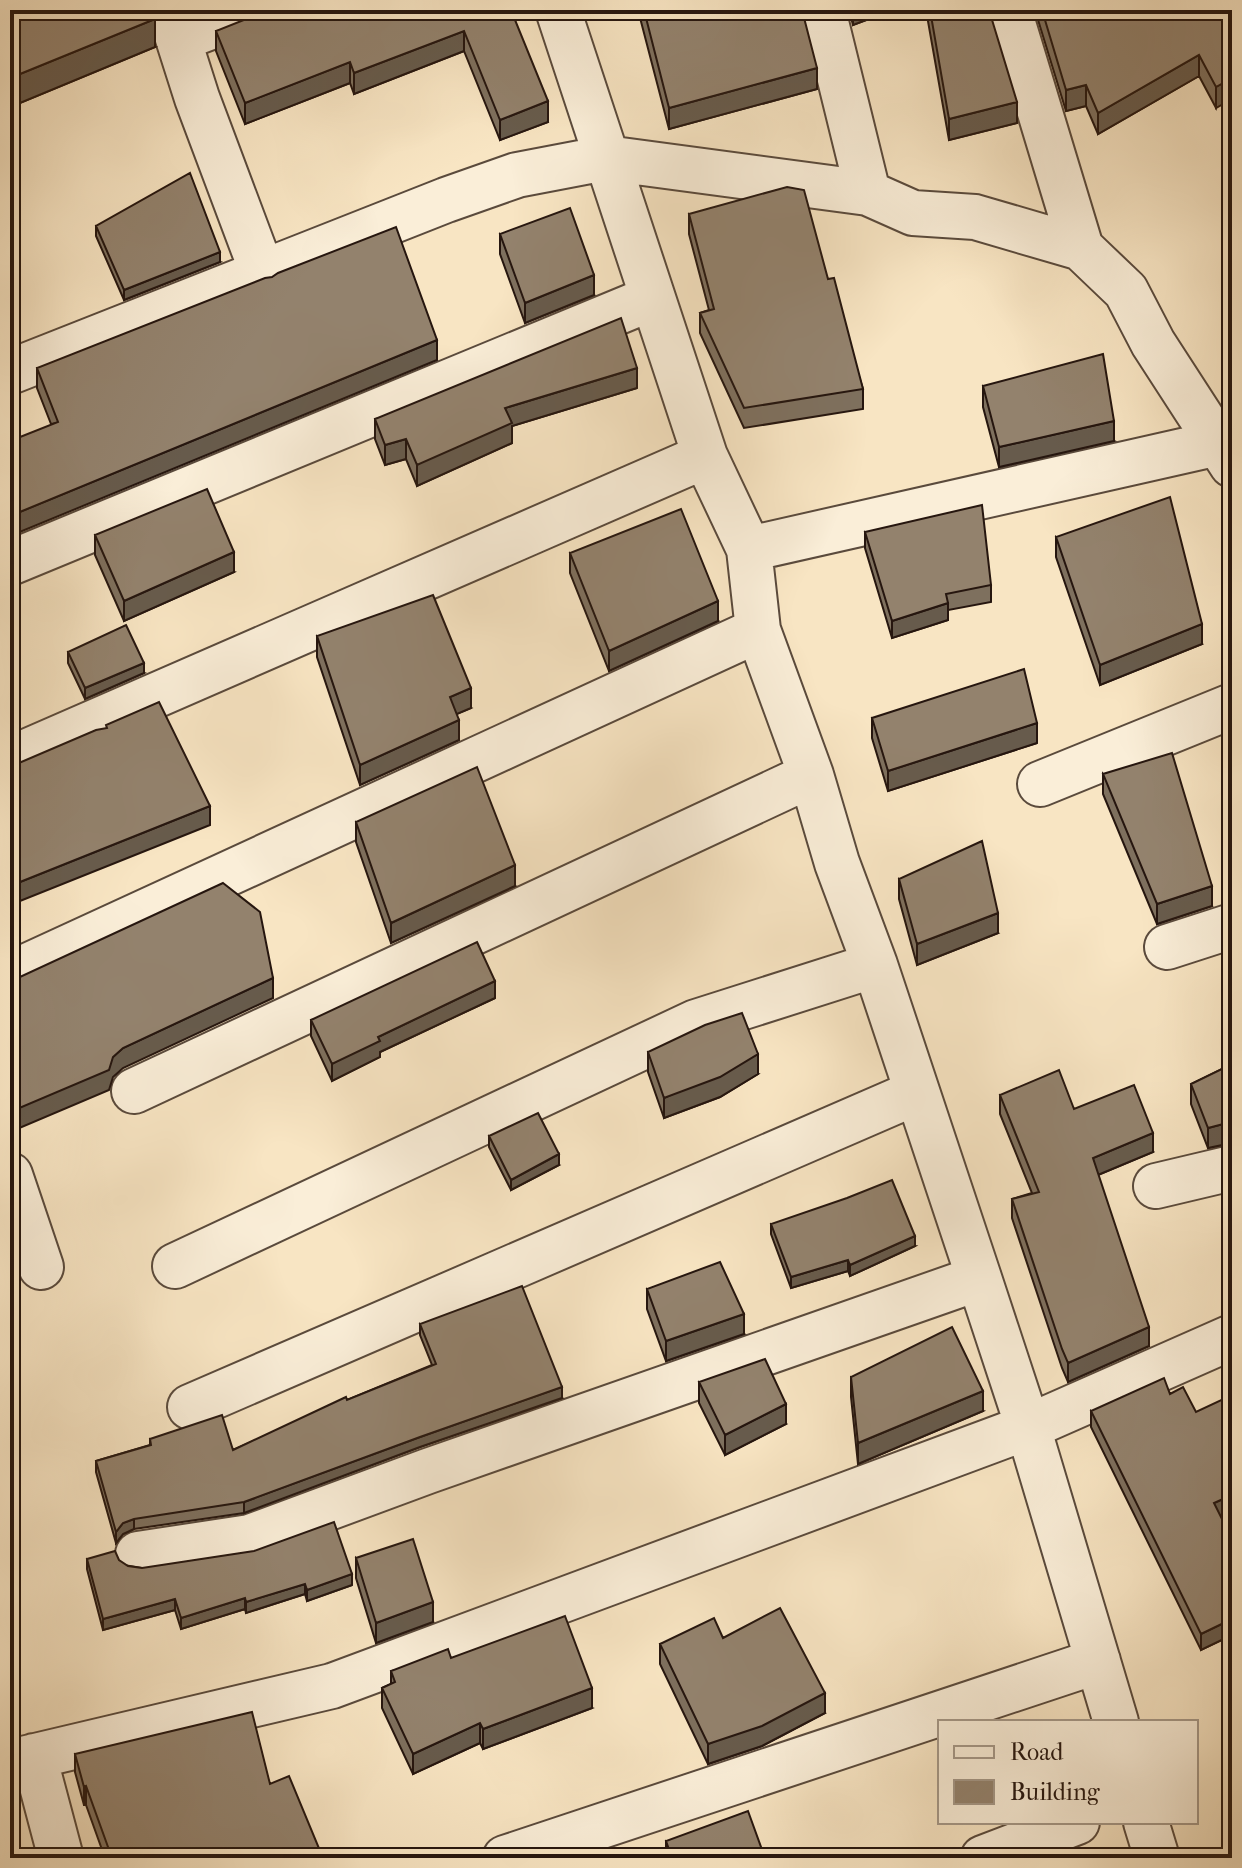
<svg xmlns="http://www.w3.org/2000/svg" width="1242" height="1868" font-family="'IM FELL French Canon',serif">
<rect width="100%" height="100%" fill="#f8e5c3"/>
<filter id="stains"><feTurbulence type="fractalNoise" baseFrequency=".0025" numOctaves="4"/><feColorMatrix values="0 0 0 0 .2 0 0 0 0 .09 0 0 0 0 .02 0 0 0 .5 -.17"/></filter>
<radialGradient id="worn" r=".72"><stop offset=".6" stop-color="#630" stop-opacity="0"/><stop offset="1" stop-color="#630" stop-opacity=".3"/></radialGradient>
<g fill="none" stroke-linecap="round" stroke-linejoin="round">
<defs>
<path id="minor" d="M169,10L197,98L263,274
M558,10L705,456L749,549L758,630L811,775L837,863L875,965L979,1278L1028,1427L1116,1722
M823,10L868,193
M1009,10L1081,248
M179,39L255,10
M10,372L446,200L517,175L606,158L868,193L913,213L975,217L1081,248L1126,291L1153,343L1232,465
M749,549L1218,443
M10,563L652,298
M10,759L705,456
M1040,784L1232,706
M1167,947L1232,926
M10,974L758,630
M134,1091L811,775
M10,1175L41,1267
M1156,1186L1232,1168
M175,1266L696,1022L875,965
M190,1407L917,1092
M138,1554L250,1537L428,1471L979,1278
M34,1756L61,1858
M10,1762L332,1686L1028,1427L1232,1337
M1146,1822L1157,1858
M505,1858L1098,1661
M983,1858L1077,1822"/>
</defs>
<use href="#minor" stroke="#5a4a3c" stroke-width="48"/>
<use href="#minor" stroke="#faeed8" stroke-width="44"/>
</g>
<path fill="#7e705e" stroke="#26160f" stroke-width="2" d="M10,10L155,47L20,103L10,78Z
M515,10V21L548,122L500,140L464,51L354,94L350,83L245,124L216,51V31Z
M638,10H802L817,89L669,129Z
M849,10H893L853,25Z
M926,10H989L1017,123L949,140Z
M1035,10H1232L1216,108L1199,76L1098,134L1086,106L1066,111Z
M689,214L828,279L863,389V409L744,428L700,333V313L709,310L689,234Z
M96,226L220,262L124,300L96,236Z
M500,234L594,295L525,323L500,254Z
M437,360L51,424L37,388V368Z
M983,386L1114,441L999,467L983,407Z
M637,388L512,426V443L417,486L406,459L385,465L375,439V419Z
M865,532L991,585V602L948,610V620L892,638L865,548Z
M95,535L234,572L124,621L95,555Z
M1056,537L1202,644L1100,685L1056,557Z
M570,553L718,621L609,671L570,573Z
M317,636L471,708L456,714L459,740L360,785L317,657Z
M68,652L144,673L85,699L68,663Z
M872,718L1037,743L888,791L872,738Z
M1103,774L1212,906L1157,924L1103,794Z
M356,822L515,886L391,943L356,842Z
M899,879L998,933L917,965L899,899Z
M495,998L380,1052V1057L332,1081L311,1036V1020Z
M648,1052L758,1074L720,1097L664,1118L648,1072Z
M1232,1064V1144H1227L1208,1148L1191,1104V1084Z
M1000,1095L1074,1109L1153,1152L1098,1175L1149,1346L1068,1382L1062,1368L1012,1218V1199L1032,1193L1000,1114Z
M489,1136L559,1165L511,1190L489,1147Z
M771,1224L915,1246L850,1276L848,1271L791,1288L771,1234Z
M647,1289L744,1334L666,1361L647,1309Z
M420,1324L562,1398L420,1447L244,1513L134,1529L123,1534L116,1543L96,1472V1461L150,1445V1439L233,1450L347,1400L432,1365L420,1335Z
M851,1377L983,1411L858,1464L851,1397Z
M699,1382L786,1424L725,1455L699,1403Z
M1091,1411L1221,1516L1232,1539V1635L1201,1650L1091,1427Z
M356,1558L433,1622L376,1643L356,1578Z
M87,1559L142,1568L352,1585L307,1601L305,1594L246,1613L245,1609L181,1629L175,1610L103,1630L87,1569Z
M723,1638L825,1713L762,1746L708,1764L660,1664V1644Z
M451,1658L592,1708L483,1749L480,1743L413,1774L382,1708V1688L391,1684V1671Z
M75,1754L270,1784L323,1858H105L86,1805H84L75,1772Z
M666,1841L765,1858H666Z"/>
<path fill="#675b4c" stroke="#26160f" stroke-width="2" d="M853,10H893L853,25Z
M155,19V47L20,103V74Z
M464,31V51L354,94V73Z
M1199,55V76L1098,134V113Z
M350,62V83L245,124V103Z
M817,68V89L669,129V108Z
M1232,78V99L1216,108V87Z
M1086,85V106L1066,111V90Z
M548,101V122L500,140V120Z
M1017,102V123L949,140V119Z
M220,252V262L124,300V290Z
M594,275V295L525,323V303Z
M437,340V360L10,536V516Z
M637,368V388L512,426V443L417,486V465L505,408Z
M1114,421V441L999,467V447Z
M406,439V459L385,465V445Z
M234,552V572L124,621V601Z
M718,601V621L609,671V651Z
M948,603V620L892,638V621Z
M1202,624V644L1100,685V665Z
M144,663V673L85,699V688Z
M471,688V708L450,717V697Z
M459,720V740L360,785V765Z
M1037,723V743L888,791V771Z
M210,806V825L10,905V886Z
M515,865V886L391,943V923Z
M1212,886V906L1157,924V904Z
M998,913V933L917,965V944Z
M273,978V998L123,1068L113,1077L109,1090L10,1132V1112L113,1057L123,1048Z
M495,981V998L380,1052V1057L332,1081V1064L378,1037Z
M758,1054V1074L720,1097L664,1118V1098Z
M1227,1123V1144L1208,1148V1128Z
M1153,1133V1152L1093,1177V1158Z
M559,1154V1165L511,1190V1180Z
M915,1236V1246L850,1276V1265Z
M848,1260V1271L791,1288V1277Z
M744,1314V1334L666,1361V1341Z
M1149,1327V1346L1068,1382V1363Z
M562,1387V1398L420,1447L244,1513V1502L420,1437Z
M983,1391V1411L858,1464V1443Z
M786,1404V1424L725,1455V1435Z
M1232,1495V1511L1214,1519V1503Z
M134,1519V1529L123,1534L116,1543V1532L123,1523Z
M352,1574V1585L307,1601V1590Z
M305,1584V1594L246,1613V1602Z
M245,1598V1609L181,1629V1618Z
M175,1599V1610L103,1630V1619Z
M433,1602V1622L376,1643V1623Z
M1232,1619V1635L1201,1650V1634Z
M592,1688V1708L483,1749V1729Z
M825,1693V1713L762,1746L708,1764V1744Z
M480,1723V1743L413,1774V1754Z
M86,1786V1805H84V1787Z"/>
<path fill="#93826d" stroke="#26160f" stroke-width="2" d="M10,10H152L155,19L20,74L10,50Z
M269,10H511L548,101L500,120L464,31L354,73L350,62L245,103L216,31Z
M644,10H802L817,68L669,108Z
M930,10H989L1017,102L949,119Z
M1042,10H1232V78L1216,87L1199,55L1098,113L1086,85L1066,90Z
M190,173L220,252L124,290L96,226Z
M787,187L804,190L828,279L834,278L863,389L744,408L700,313L714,309L689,214Z
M570,208L594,275L525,303L500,234Z
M396,227L437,340L10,516V441L58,422L37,368L265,278L272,277L278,273Z
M621,318L637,368L505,408L512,423L417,465L406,439L385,445L375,419Z
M1103,354L1114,421L999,447L983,386Z
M207,489L234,552L124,601L95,535Z
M1170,497L1202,624L1100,665L1056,537Z
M982,505L991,585L946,594L948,603L892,621L865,532Z
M681,509L718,601L609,651L570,553Z
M433,595L471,688L450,697L459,720L360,765L317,636Z
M126,625L144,663L85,688L68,652Z
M1024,669L1037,723L888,771L872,718Z
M159,702L210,806L10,886V764L19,763L96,730L107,728L106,725Z
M1172,753L1212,886L1157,904L1103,774Z
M477,767L515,865L391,923L356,822Z
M982,841L998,913L917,944L899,879Z
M223,883L260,912L273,978L123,1048L113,1057L109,1070L10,1112V977H20Z
M477,942L495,981L378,1037L380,1041L332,1064L311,1020Z
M742,1013L758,1054L720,1077L664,1098L648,1052L705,1025Z
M1232,1064V1124L1227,1123L1208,1128L1191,1084Z
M1059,1070L1074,1109L1134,1085L1153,1133L1093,1158L1149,1327L1068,1363L1062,1349L1012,1199L1039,1192L1000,1095Z
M538,1113L559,1154L511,1180L489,1136Z
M892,1180L915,1236L850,1265L848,1260L791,1277L771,1224L847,1198Z
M720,1262L744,1314L666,1341L647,1289Z
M522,1286L562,1387L420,1437L244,1502L134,1519L123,1523L116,1532L96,1461L151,1445L150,1439L222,1415L233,1450L346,1397L347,1400L436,1364L420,1324Z
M952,1327L983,1391L858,1443L851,1377Z
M765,1359L786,1404L725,1435L699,1382Z
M1164,1378L1170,1394L1183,1387L1196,1412L1232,1395V1495L1214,1503L1232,1539V1619L1201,1634L1091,1411Z
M334,1522L352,1574L307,1590L305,1584L246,1602L245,1598L181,1618L175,1599L103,1619L87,1559L115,1551L119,1560L128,1566L142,1568L254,1551Z
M413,1539L433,1602L376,1623L356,1558Z
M780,1608L825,1693L762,1726L708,1744L660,1644L714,1618L723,1638Z
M565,1616L592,1688L483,1729L480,1723L413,1754L382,1688L395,1682L391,1671L448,1649L451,1658Z
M252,1712L270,1784L289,1776L323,1858H112L86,1786L84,1787L75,1754Z
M748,1811L765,1858H672L666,1841Z"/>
<rect width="1242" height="1868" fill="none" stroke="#f8e5c3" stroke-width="40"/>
<rect x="12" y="12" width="1218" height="1844" fill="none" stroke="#26160f" stroke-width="4"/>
<rect x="20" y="20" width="1202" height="1828" fill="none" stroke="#26160f" stroke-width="2"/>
<rect x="938" y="1720" width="260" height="104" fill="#faeed8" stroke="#a59888" stroke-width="2"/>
<rect x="954" y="1746" width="40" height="12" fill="#faeed8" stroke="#a59888" stroke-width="2"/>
<text x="1010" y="1760" font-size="24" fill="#26160f">Road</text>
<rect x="954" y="1780" width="40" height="24" fill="#93826d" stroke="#a59888" stroke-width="2"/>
<text x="1010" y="1800" font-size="24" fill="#26160f">Building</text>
<rect width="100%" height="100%" filter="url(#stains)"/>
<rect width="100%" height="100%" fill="url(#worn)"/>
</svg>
